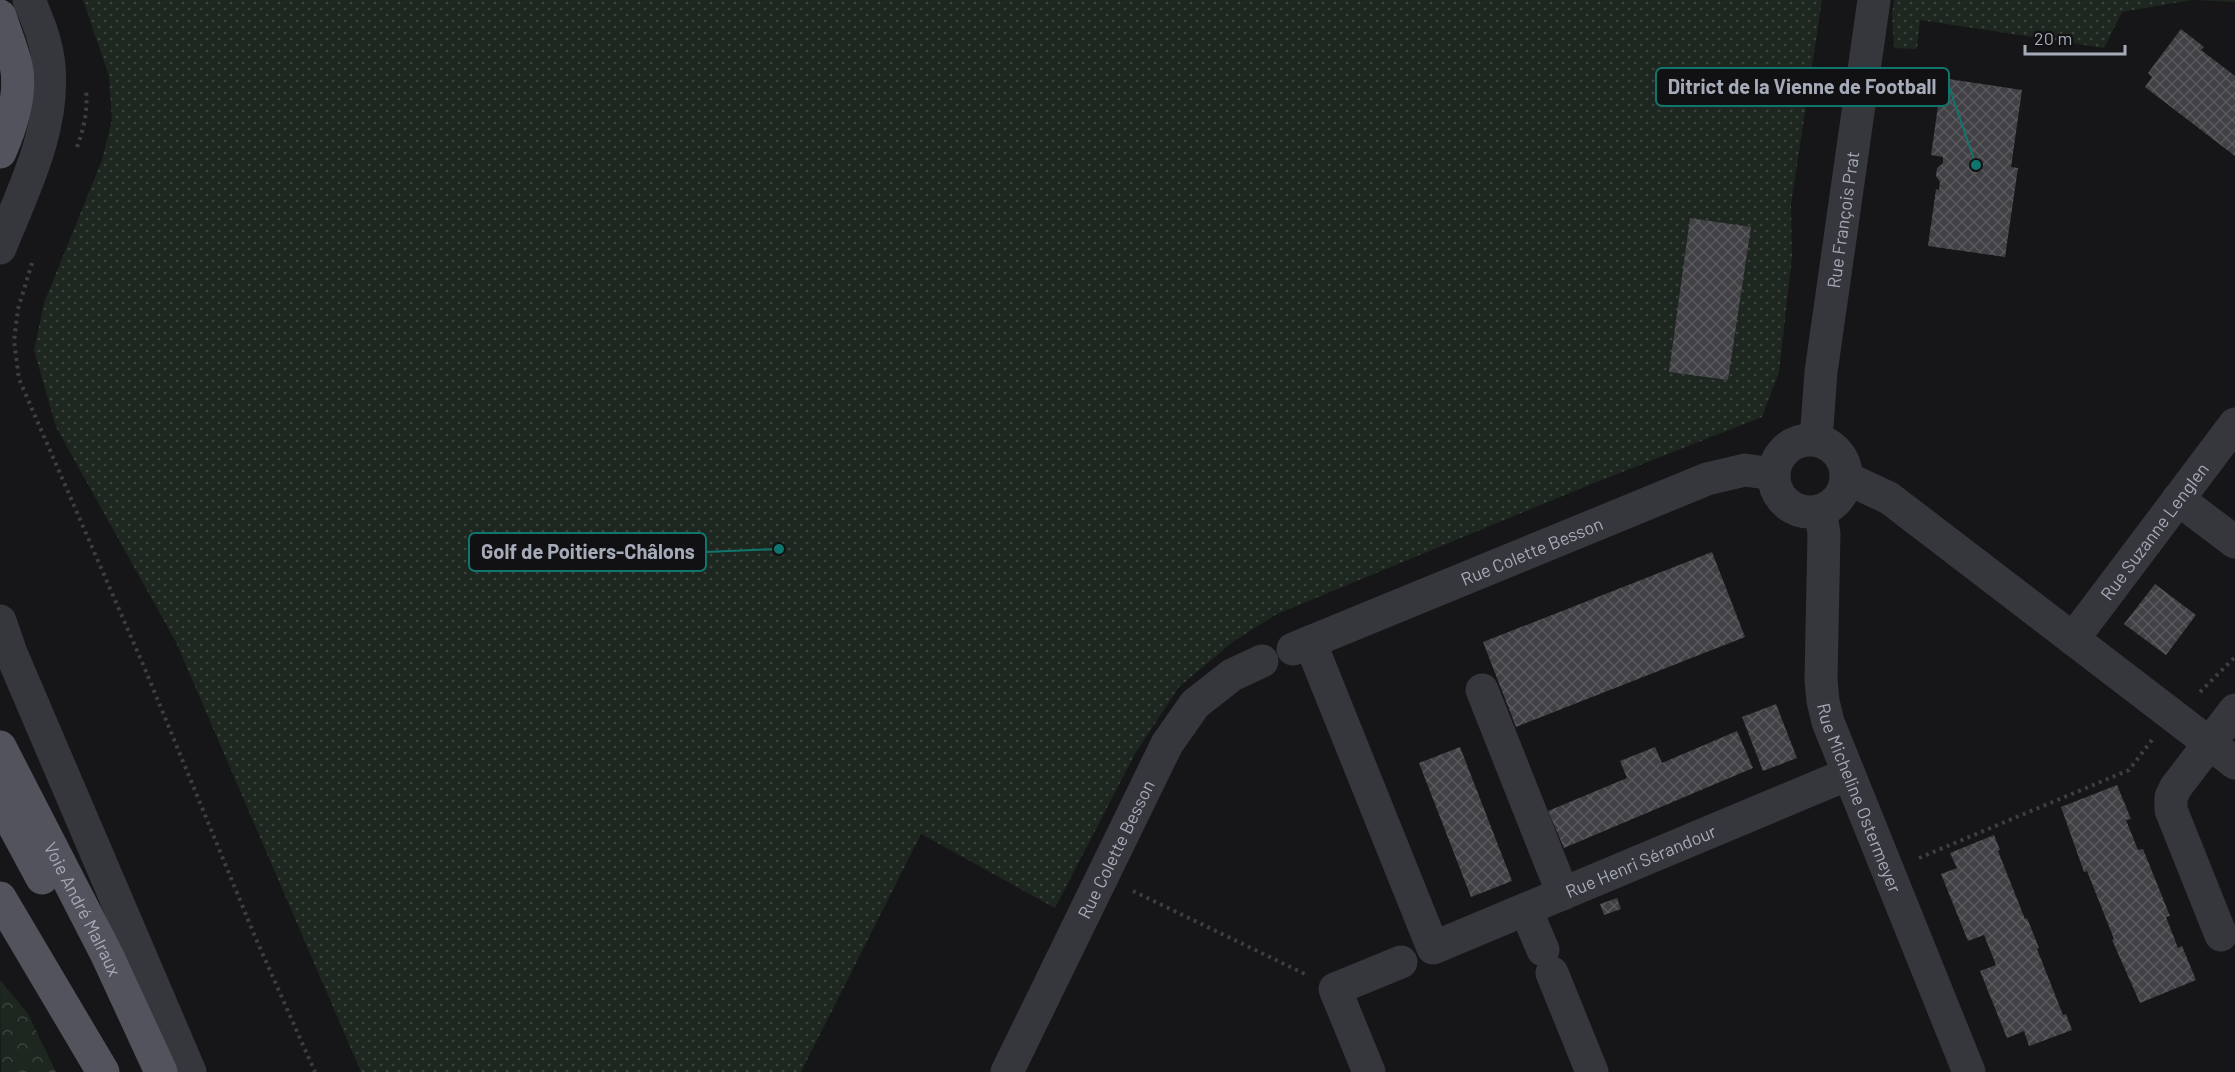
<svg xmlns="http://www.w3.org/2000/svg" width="2235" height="1072" font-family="Barlow,sans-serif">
<defs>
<pattern id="grass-dots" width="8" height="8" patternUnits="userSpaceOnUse" patternTransform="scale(1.5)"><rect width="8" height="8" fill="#1d261f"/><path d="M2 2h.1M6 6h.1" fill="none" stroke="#3b433d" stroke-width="1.8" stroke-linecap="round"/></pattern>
<pattern id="forest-crowns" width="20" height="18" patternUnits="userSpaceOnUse" patternTransform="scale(1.5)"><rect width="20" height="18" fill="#1d261f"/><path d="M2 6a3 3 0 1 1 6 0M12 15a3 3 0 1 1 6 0" fill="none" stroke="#3b433d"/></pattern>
<pattern id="building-cross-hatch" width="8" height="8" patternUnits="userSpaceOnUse" patternTransform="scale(1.5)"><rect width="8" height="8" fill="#404045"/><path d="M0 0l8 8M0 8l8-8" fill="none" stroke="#59595e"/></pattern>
</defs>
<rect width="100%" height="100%" fill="#161618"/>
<path fill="url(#grass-dots)" d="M83,0H1822L1791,205L1792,257L1779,372L1762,417L1589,485L1277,614L1234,641L1179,687L1136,752L1055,908L921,834L801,1072H361L176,642L56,427L34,350L44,303L102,160L112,120L109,76Z
M1894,0H2235V2L2192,0L2122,12L2104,48L1920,20L1917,49L1894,48L1892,15Z"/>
<path fill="url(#forest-crowns)" d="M0,980L28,1014L56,1072H1Z"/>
<path fill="url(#building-cross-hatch)" d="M2181,29L2204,47L2201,50L2235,76V156L2145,87L2152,77L2148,73Z
M1942,78L2022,90L2011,167L2018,168L2005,257L1928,246L1936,189L1939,190L1940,182L1936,176L1937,168L1943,163V157L1931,155Z
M1690,218L1751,227L1728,380L1669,372Z
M1712,552L1745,637L1516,727L1483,642Z
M2155,584L2196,615L2166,655L2124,624Z
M1776,704L1797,758L1763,771L1742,717Z
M1737,731L1753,768L1564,848L1548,811L1627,778L1620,761L1655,747L1662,763Z
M1460,747L1512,881L1471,897L1419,763Z
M2117,785L2131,819L2126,820L2138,850L2143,849L2170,916L2166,917L2178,948L2182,946L2196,980L2140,1003L2112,940L2114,939L2087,871L2084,872L2061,807Z
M1994,835L2000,850L1998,851L2025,919L2027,918L2039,948L2037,949L2063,1015L2066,1014L2072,1030L2029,1046L2024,1031L2007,1038L1980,971L1996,965L1984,935L1968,941L1941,874L1957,868L1950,853Z
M1617,898L1621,909L1604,915L1600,904Z"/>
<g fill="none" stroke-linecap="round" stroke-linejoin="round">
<path stroke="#3c3e44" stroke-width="4" stroke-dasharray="3 4.5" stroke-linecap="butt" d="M77,147C84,128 88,110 86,90
M32,263L18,309L14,341L19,379L145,669L256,939L315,1072
M2200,692L2235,657
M1919,858L2129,770L2152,740
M1133,891L1307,975"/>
<g stroke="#36373d" stroke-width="33">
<path d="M0,248C23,191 55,129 49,66C47,43 38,21 29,0"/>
<circle cx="1810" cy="476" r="36"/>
<path id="s1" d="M1816,440L1821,372L1874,0"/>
<path d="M1846,478L1889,498L2235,763"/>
<path d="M2178,499L2235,542"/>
<path id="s2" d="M1820,511L1824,533L1821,680L1823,701L1828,722L1969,1072"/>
<path d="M0,621L11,653L190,1072"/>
<path id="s3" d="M2073,639L2235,424"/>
<path id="s4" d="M1310,642L1433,948L1848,774"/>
<path id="s5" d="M1293,649L1707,479L1745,470L1773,474"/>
<path d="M1482,690L1563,894"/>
<path d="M1526,910L1543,950"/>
<path d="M2221,935L2171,810V797L2176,787L2235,710"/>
<path d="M1552,973L1592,1072"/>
<path id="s6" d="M1007,1072L1167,744L1195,704L1232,675L1262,661"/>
<path d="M1369,1072L1335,989L1401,962"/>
</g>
<g stroke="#52535d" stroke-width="33">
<path d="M0,16C5,32 12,49 16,65C22,93 11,127 0,152"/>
<path id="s7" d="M0,747L107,955L161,1072"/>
<path d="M0,800L42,878"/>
<path d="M0,898L103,1072"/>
</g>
</g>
<g text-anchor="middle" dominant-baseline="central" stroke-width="4.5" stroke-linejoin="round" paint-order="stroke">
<g font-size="18" fill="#a6abb9" stroke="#111113">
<text stroke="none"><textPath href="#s1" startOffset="222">Rue François Prat</textPath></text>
<text stroke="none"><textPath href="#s3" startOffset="135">Rue Suzanne Lenglen</textPath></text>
<text stroke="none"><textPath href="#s5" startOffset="258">Rue Colette Besson</textPath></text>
<text stroke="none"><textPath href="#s2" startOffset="294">Rue Micheline Ostermeyer</textPath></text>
<text stroke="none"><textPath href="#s6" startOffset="248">Rue Colette Besson</textPath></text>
<text stroke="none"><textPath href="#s4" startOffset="555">Rue Henri Sérandour</textPath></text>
<text stroke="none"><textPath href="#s7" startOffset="182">Voie André Malraux</textPath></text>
</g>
</g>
<path fill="none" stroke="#0f766e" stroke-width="2" d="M1976 165L1949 87M779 549L706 552"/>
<g fill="#0f766e" stroke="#111113" stroke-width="2">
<circle cx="1976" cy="165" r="6"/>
<circle cx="779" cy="549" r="6"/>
</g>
<g fill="#111113" stroke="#0f766e" stroke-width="2">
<rect x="1656" y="68" width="293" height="38" rx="6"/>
<rect x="469" y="533" width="237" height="38" rx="6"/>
</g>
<g font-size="20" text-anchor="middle" font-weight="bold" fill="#a6abb9">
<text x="1802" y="94">Ditrict de la Vienne de Football</text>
<text x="588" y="559">Golf de Poitiers-Châlons</text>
</g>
<path d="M2025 45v9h100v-9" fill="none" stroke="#a6abb9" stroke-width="3"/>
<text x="2034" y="45" font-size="18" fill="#a6abb9" stroke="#111113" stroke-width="4.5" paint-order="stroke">20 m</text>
</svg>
